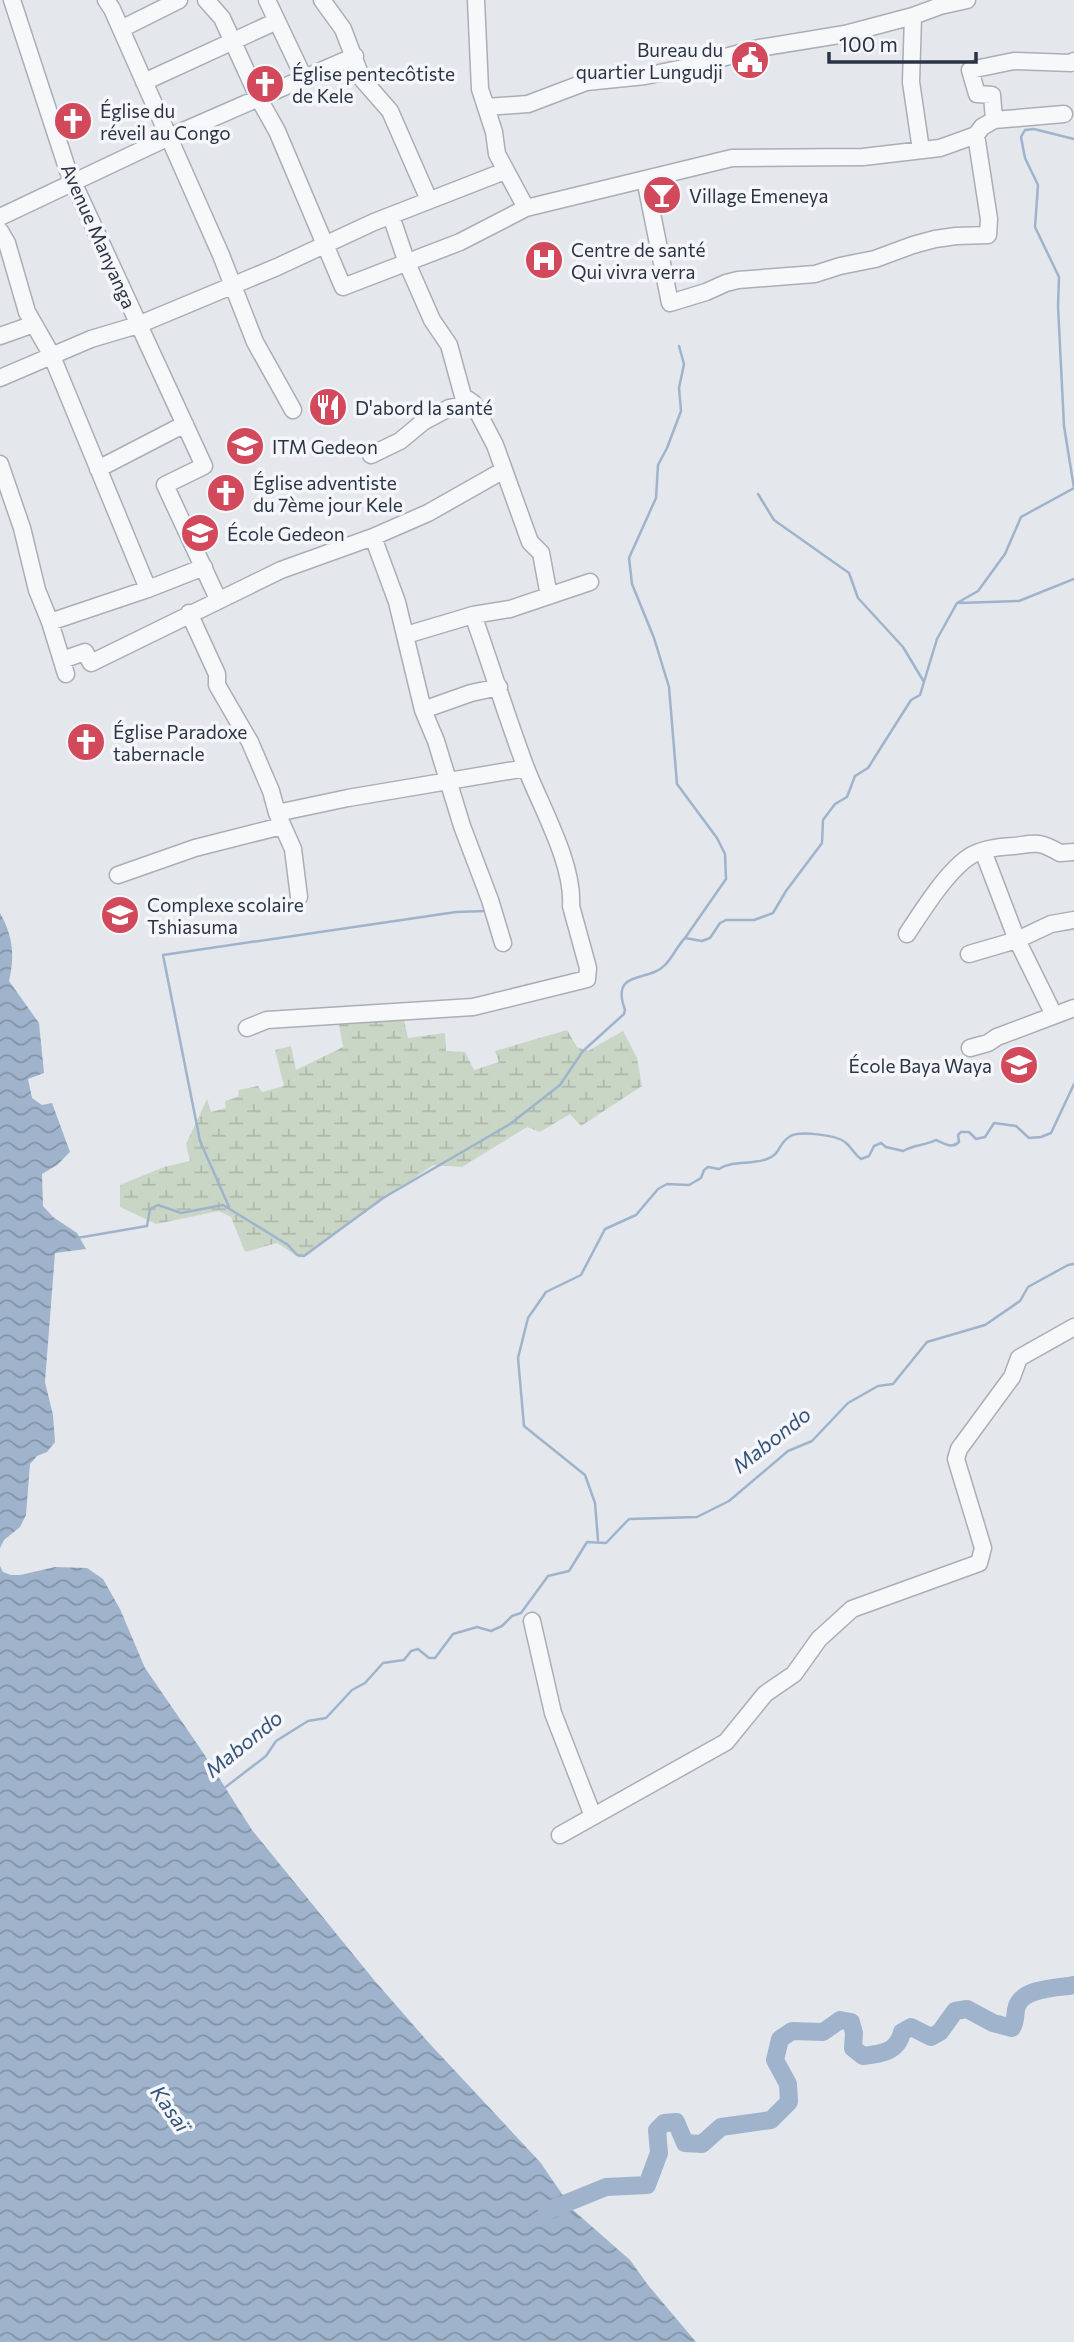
<svg xmlns="http://www.w3.org/2000/svg" width="1074" height="2342" font-family="Commissioner,sans-serif">
<defs>
<pattern id="wetland-marsh" width="20" height="14" patternUnits="userSpaceOnUse" patternTransform="scale(1.75)"><rect width="20" height="14" fill="#c9d6c5"/><path d="M1 5h8M5 5V1M11 12h8M15 12V8" fill="none" stroke="#adb8ab"/></pattern>
<pattern id="water-waves" width="16" height="10" patternUnits="userSpaceOnUse" patternTransform="scale(1.75)"><rect width="16" height="10" fill="#9fb4cc"/><path d="M0 5q4-4 8 0t8 0" fill="none" stroke="#8293a7"/></pattern>
</defs>
<rect width="100%" height="100%" fill="#e4e7ec"/>
<path fill="url(#wetland-marsh)" d="M403,1015L408,1038L445,1033L446,1051L465,1052L474,1070L499,1062L495,1051L567,1030L577,1047L588,1051L623,1031L637,1058L642,1086L581,1126L570,1114L540,1132L527,1127L462,1167L433,1165L300,1258L277,1243L245,1252L231,1217L219,1211L156,1224L120,1207V1185L164,1167L190,1161L186,1144L207,1099L211,1112L226,1108L225,1101L238,1097L239,1090L258,1086L262,1092L284,1086L275,1050L291,1046L296,1070L343,1047L338,1019Z"/>
<path fill="url(#water-waves)" d="M0,913C13,936 15,956 9,981L39,1023L44,1073L28,1079L32,1098L42,1105L52,1103L70,1152L57,1165L42,1174L43,1206L53,1217L77,1233L86,1249L55,1253L45,1382L53,1415L55,1442L47,1452L37,1456L30,1464L26,1515L20,1527L4,1540L0,1548Z
M0,1566L3,1572L11,1575H20L55,1567L87,1568L103,1579L120,1609L145,1668L202,1751L252,1830L374,1980L429,2043L540,2162L573,2210L630,2260L648,2285L696,2342H0Z"/>
<g fill="none" stroke-linecap="round" stroke-linejoin="round">
<path stroke="#9fb4cc" stroke-width="2.5" d="M679,346L684,364L679,388L681,411L667,448L658,465L656,498L629,558L632,584L654,638L669,687L677,784L717,838L725,854L726,879L685,938
M758,494L774,520L849,573L858,598L903,647L924,682
M959,603L1019,601L1074,579
M229,1207L200,1141L163,955L456,912L486,911
M77,1238L147,1226L150,1209L158,1205L181,1213L223,1205L288,1245L297,1255L304,1256L383,1198L510,1124L560,1085L583,1051L624,1014L625,1010C610,969 648,983 665,965C673,957 677,946 685,938L702,941L710,938L720,923L726,920H754L773,913L786,891L822,843L823,820L835,804L847,797L855,776L868,768L911,700L920,695L937,639L957,603L978,591L1005,554L1021,517L1074,488L1064,426L1058,306L1059,277L1035,227L1038,185L1025,158L1021,137L1025,130L1034,129L1074,139
M598,1540L595,1503L585,1475L524,1426L518,1358L528,1318L546,1292L581,1275L605,1229L636,1215L658,1189L667,1184L689,1185L701,1178L704,1170L708,1167L719,1169C732,1160 752,1165 767,1159C781,1154 778,1144 789,1137C798,1130 838,1135 846,1143C852,1148 854,1154 861,1159L869,1156L874,1146L881,1143L886,1147L903,1151C915,1144 924,1146 936,1140C945,1144 952,1149 959,1142L958,1135L961,1132H969L976,1139L985,1137L994,1123L1016,1126L1029,1138L1041,1137L1051,1133L1074,1084
M223,1789L266,1756L276,1741L308,1721L326,1718L352,1690L365,1683L383,1663L404,1660L411,1651L418,1649L429,1658H435L453,1634L477,1627L491,1631L502,1626L512,1616L521,1613L548,1576L569,1571L587,1542L606,1543L629,1519L697,1517L729,1501L788,1451L812,1441L848,1403L878,1386L893,1384L927,1342L985,1325L1020,1301L1028,1287L1068,1265L1074,1264"/>
<path stroke="#9fb4cc" stroke-width="18" d="M547,2211L606,2187L647,2185L659,2153L657,2130L664,2123L676,2122L685,2143L702,2144L721,2127L771,2120L789,2102L788,2084L775,2060L780,2039L792,2031L823,2032L840,2020L851,2022L854,2033L853,2048L863,2056C881,2054 898,2052 902,2032L911,2027L931,2037L940,2032L955,2011L967,2009L993,2023L1012,2028C1017,2019 1014,2014 1017,2006C1023,1988 1058,1988 1074,1985"/>
<defs>
<path id="minor" d="M12,0L68,171L204,466L165,485L218,599
M106,0L112,9L221,255L255,342L293,410
M206,0L222,18L259,99L277,131L343,287L460,242L526,208L732,158L863,157L940,148L976,135L982,127L994,120L1064,114
M267,0L304,78
M322,0L343,29L362,79L390,111L429,200
M476,0L480,89L494,132L497,154L526,208
M913,16L911,82L921,150
M121,29L179,0
M144,82L277,21
M486,107L528,104L586,82L645,76L688,67L759,48L845,34L913,16L940,6L967,0
M994,120L992,95L977,94L970,70L1014,61L1071,63L1074,61
M645,179L670,303L706,292L726,283L738,280L815,274L840,266L875,259L913,245L935,239L956,236L988,235L989,219L976,135
M391,216L407,263L432,320L449,345L463,396L473,403L495,445L530,542L541,553L549,596
M0,217L167,138L355,56
M0,231L7,243L27,312L51,354L148,589
M0,336L34,324
M0,378L91,339L138,325L277,267L374,222L505,171
M371,455L400,441L423,422L449,408L473,403
M0,464L22,528L37,590L50,622L66,674
M98,469L185,424
M373,537L397,602L423,710L436,741L462,826L490,900L503,943
M189,613L217,674V685L250,742L271,791L277,813L293,849L299,897
M50,622L148,589L204,567
M406,635L473,615L510,609L590,582
M62,660L85,652L91,663L281,570L373,537L428,513L504,470
M423,710L471,693L499,687
M277,813L348,798L526,768
M983,851L1017,940L1054,1015
M118,875L195,848L282,826
M907,934C922,911 949,868 972,855C985,848 1000,847 1014,846C1038,843 1039,841 1060,853L1074,852
M969,954L1017,940L1051,924L1074,920
M247,1028L267,1020L473,1007L587,979L588,968L571,906C574,864 541,807 526,768C507,718 491,665 473,615
M970,1048L988,1043L997,1037L1074,1008
M532,1621L553,1713L593,1816
M560,1835L726,1742L765,1694L794,1674L819,1639L852,1609L979,1563L983,1548L956,1459L959,1449L1012,1377L1019,1358L1074,1327"/>
</defs>
<use href="#minor" stroke="#a9aeb7" stroke-width="19"/>
<use href="#minor" stroke="#f7f8fa" stroke-width="16"/>
</g>
<defs>
<symbol id="civic-disc" viewBox="-11 -11 22 22"><circle r="9.5" fill="#d1495b" stroke="#f4f6f9"/><path d="M-.6-6.5H3V-4.5H.6V-3L4-1V1h2V6H-6V1h2V-1L-.6-3ZM-1.2 2.5V6h2.4V2.5Z" fill="#fff"/></symbol>
<symbol id="church-disc" viewBox="-11 -11 22 22"><circle r="9.5" fill="#d1495b" stroke="#f4f6f9"/><path d="M-1.2-6h2.4v3.5h3.3v2.4h-3.3V6h-2.4V-.1h-3.3v-2.4h3.3Z" fill="#fff"/></symbol>
<symbol id="bar-disc" viewBox="-11 -11 22 22"><circle r="9.5" fill="#d1495b" stroke="#f4f6f9"/><path d="M-6-5H6L.8 .8V4.5H3.5V6h-7V4.5H-.8V.8Z" fill="#fff"/></symbol>
<symbol id="hospital-disc" viewBox="-11 -11 22 22"><circle r="9.5" fill="#d1495b" stroke="#f4f6f9"/><path d="M-5-5h3v3.5h4V-5h3V5h-3V1.5h-4V5h-3Z" fill="#fff"/></symbol>
<symbol id="restaurant-disc" viewBox="-11 -11 22 22"><circle r="9.5" fill="#d1495b" stroke="#f4f6f9"/><path d="M-5-6h1v4h1v-4h1v4h1v-4h1v5L-1.5 .5V6h-2V.5L-5-1ZM5-6V6H3V1.5H1.5Q1.5-4 5-6Z" fill="#fff"/></symbol>
<symbol id="school-disc" viewBox="-11 -11 22 22"><circle r="9.5" fill="#d1495b" stroke="#f4f6f9"/><path d="M0-5L7-2L0 1L-7-2ZM-4 1L0 2.5L4 1V4Q0 6-4 4Z" fill="#fff"/></symbol>
</defs>
<g fill-rule="evenodd">
<use href="#civic-disc" x="728" y="38" width="44" height="44"/>
<use href="#church-disc" x="243" y="62" width="44" height="44"/>
<use href="#church-disc" x="51" y="99" width="44" height="44"/>
<use href="#bar-disc" x="640" y="173" width="44" height="44"/>
<use href="#hospital-disc" x="522" y="238" width="44" height="44"/>
<use href="#restaurant-disc" x="306" y="385" width="44" height="44"/>
<use href="#school-disc" x="223" y="424" width="44" height="44"/>
<use href="#church-disc" x="204" y="471" width="44" height="44"/>
<use href="#school-disc" x="178" y="511" width="44" height="44"/>
<use href="#church-disc" x="64" y="720" width="44" height="44"/>
<use href="#school-disc" x="98" y="893" width="44" height="44"/>
<use href="#school-disc" x="997" y="1043" width="44" height="44"/>
</g>
<g text-anchor="middle" dominant-baseline="central" stroke-width="7" stroke-linejoin="round" paint-order="stroke">
<g font-size="19" fill="#2b3445" stroke="#f4f6f9" text-anchor="start">
<text x="723" y="49" text-anchor="end">Bureau du<tspan x="723" dy="22">quartier Lungudji</tspan></text>
<text x="292" y="73">Église pentecôtiste<tspan x="292" dy="22">de Kele</tspan></text>
<text x="100" y="110">Église du<tspan x="100" dy="22">réveil au Congo</tspan></text>
<text x="689" y="195">Village Emeneya</text>
<text x="571" y="249">Centre de santé<tspan x="571" dy="22">Qui vivra verra</tspan></text>
<text x="355" y="407">D'abord la santé</text>
<text x="272" y="446">ITM Gedeon</text>
<text x="253" y="482">Église adventiste<tspan x="253" dy="22">du 7ème jour Kele</tspan></text>
<text x="227" y="533">École Gedeon</text>
<text x="113" y="731">Église Paradoxe<tspan x="113" dy="22">tabernacle</tspan></text>
<text x="147" y="904">Complexe scolaire<tspan x="147" dy="22">Tshiasuma</tspan></text>
<text x="992" y="1065" text-anchor="end">École Baya Waya</text>
</g>
<g font-size="19" fill="#2b3445" stroke="#f4f6f9">
<text transform="translate(99 236) rotate(66)">Avenue Manyanga</text>
</g>
<g font-size="21" font-style="italic" fill="#34527a" stroke="#f4f6f9">
<text transform="translate(771 1439) rotate(-38)">Mabondo</text>
<text transform="translate(243 1743) rotate(-39)">Mabondo</text>
<text transform="translate(171 2108) rotate(55)">Kasaï</text>
</g>
</g>
<path d="M829 52v10h147v-10" fill="none" stroke="#2b3445" stroke-width="3.5"/>
<text x="839" y="52" font-size="21" fill="#2b3445" stroke="#f4f6f9" stroke-width="5" paint-order="stroke">100 m</text>
</svg>
